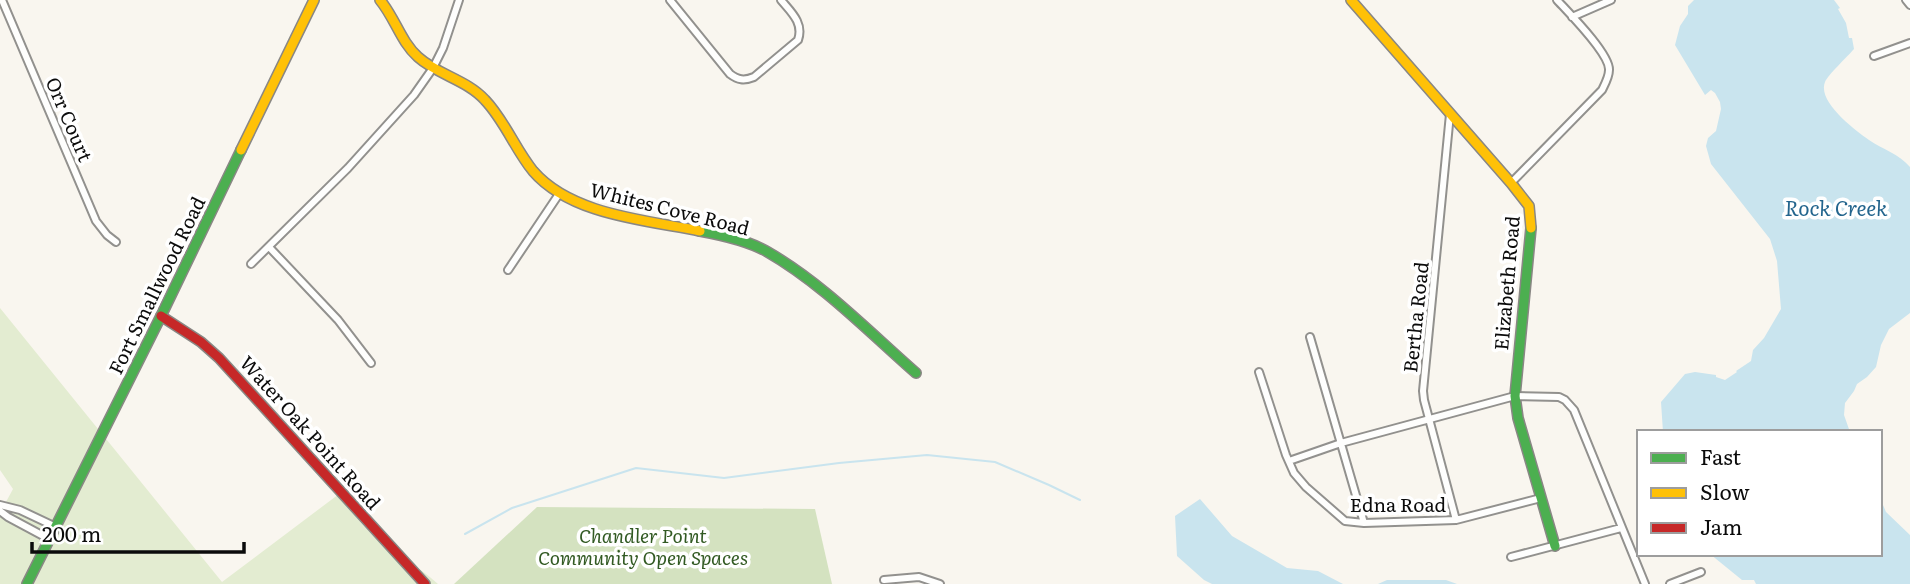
<svg xmlns="http://www.w3.org/2000/svg" width="1910" height="584" font-family="Literata,serif">
<rect width="100%" height="100%" fill="#f9f6ef"/>
<path fill="#e3ecd1" d="M0,308L222,582L339,494C351,512 363,527 379,541C398,556 420,567 438,584H0V513L13,489L0,470Z"/>
<path fill="#d4e2c0" d="M537,507L815,509L832,584H454Z"/>
<path fill="#c9e4ee" d="M1694,0H1834L1840,8L1838,9L1846,23L1849,38H1852L1854,49C1847,57 1828,75 1825,82C1817,102 1855,130 1869,140C1882,149 1899,154 1910,167V313L1889,329L1881,345L1876,367L1867,377L1857,384L1854,391L1845,403L1844,415L1850,432H1663L1661,402L1685,374L1695,372L1716,375V377L1725,380L1737,372L1736,371L1751,361L1753,350L1764,338L1781,309L1777,261L1770,239L1711,164L1706,146L1708,138L1716,131L1721,109L1720,102L1715,93L1711,90L1705,95L1675,45L1680,26L1688,14V6Z
M1880,498L1886,512L1910,535V584H1756L1754,580H1742L1710,554H1880Z
M1200,499L1232,536L1287,568L1318,571L1343,584H1212L1204,580L1177,556L1175,516Z
M1387,580H1446L1457,584H1378Z"/>
<g fill="none" stroke-linecap="round" stroke-linejoin="round">
<path stroke="#c9e4ee" stroke-width="2" d="M465,534L512,508L636,468L724,478L839,463L927,455L995,462L1049,485L1080,500"/>
<defs>
<path id="street" d="M2,0L96,221L107,235L116,242
M670,0L730,74C738,80 744,81 754,77L798,40C804,23 791,12 781,0
M1906,0L1910,5
M1572,17L1611,0
M1874,56L1910,43
M1450,114L1423,391L1424,400L1456,520
M1511,183L1602,90C1605,84 1609,77 1609,70C1610,54 1569,13 1557,0
M269,247L338,320L371,363
M251,264L348,168L414,95L433,68L443,48L459,0
M508,270L559,194
M1310,337L1364,523
M1259,372L1286,455L1294,473L1306,487L1345,521L1364,523L1456,520L1541,498
M1289,461L1341,443L1515,396L1559,397L1565,400L1574,410L1645,584
M0,505L20,510L56,527
M0,511L8,517L49,539
M1511,557L1621,528
M884,580L919,577L940,584
M1670,584L1701,572"/>
<path id="fast" d="M1531,228L1515,396L1518,418L1555,546
M700,231C722,235 746,240 766,251C822,283 868,331 916,373
M27,584L161,316L241,150"/>
<path id="slow" d="M380,0C395,18 401,42 418,57C438,75 467,80 485,100C505,121 515,149 533,171C571,215 645,220 700,231
M1351,0L1511,183L1529,206L1531,228
M241,150L314,0"/>
<path id="jam" d="M161,316L201,342L219,358L425,584"/>
</defs>
<use href="#street" stroke="#92918e" stroke-width="10"/>
<use href="#fast" stroke="#898784" stroke-width="12"/>
<use href="#slow" stroke="#898784" stroke-width="12"/>
<use href="#jam" stroke="#898784" stroke-width="12"/>
<use href="#street" stroke="#fefefd" stroke-width="6"/>
<use href="#fast" stroke="#4caf50" stroke-width="9"/>
<use href="#slow" stroke="#ffc107" stroke-width="9"/>
<use href="#jam" stroke="#c62828" stroke-width="9"/>
</g>
<g text-anchor="middle" dominant-baseline="central" stroke-width="7" stroke-linejoin="round" paint-order="stroke">
<g font-size="19" fill="#0b0b0b" stroke="#fff">
<text transform="translate(70 119) rotate(67)">Orr Court</text>
<text transform="translate(670 208) rotate(14)">Whites Cove Road</text>
<text transform="translate(1506 283) rotate(-85)">Elizabeth Road</text>
<text transform="translate(156 285) rotate(-64)">Fort Smallwood Road</text>
<text transform="translate(1415 317) rotate(-84)">Bertha Road</text>
<text transform="translate(311 432) rotate(48)">Water Oak Point Road</text>
<text x="1398" y="504">Edna Road</text>
</g>
<g font-size="19" font-style="italic" fill="#325a23" stroke="#fff">
<text x="643" y="535">Chandler Point<tspan x="643" dy="22">Community Open Spaces</tspan></text>
</g>
<g font-size="21" font-style="italic" fill="#23658d" stroke="#fff">
<text x="1836" y="206">Rock Creek</text>
</g>
</g>
<rect x="1637" y="430" width="245" height="126" fill="#ffffff" stroke="#9d9d9d" stroke-width="2"/>
<rect x="1651" y="453" width="35" height="10" fill="#4caf50" stroke="#9d9d9d" stroke-width="2"/>
<text x="1700" y="465" font-size="21" fill="#0b0b0b">Fast</text>
<rect x="1651" y="488" width="35" height="10" fill="#ffc107" stroke="#9d9d9d" stroke-width="2"/>
<text x="1700" y="500" font-size="21" fill="#0b0b0b">Slow</text>
<rect x="1651" y="523" width="35" height="10" fill="#c62828" stroke="#9d9d9d" stroke-width="2"/>
<text x="1700" y="535" font-size="21" fill="#0b0b0b">Jam</text>
<path d="M32 542v10h212v-10" fill="none" stroke="#0b0b0b" stroke-width="3.5"/>
<text x="42" y="542" font-size="21" fill="#0b0b0b" stroke="#ffffff" stroke-width="5" paint-order="stroke">200 m</text>
</svg>
